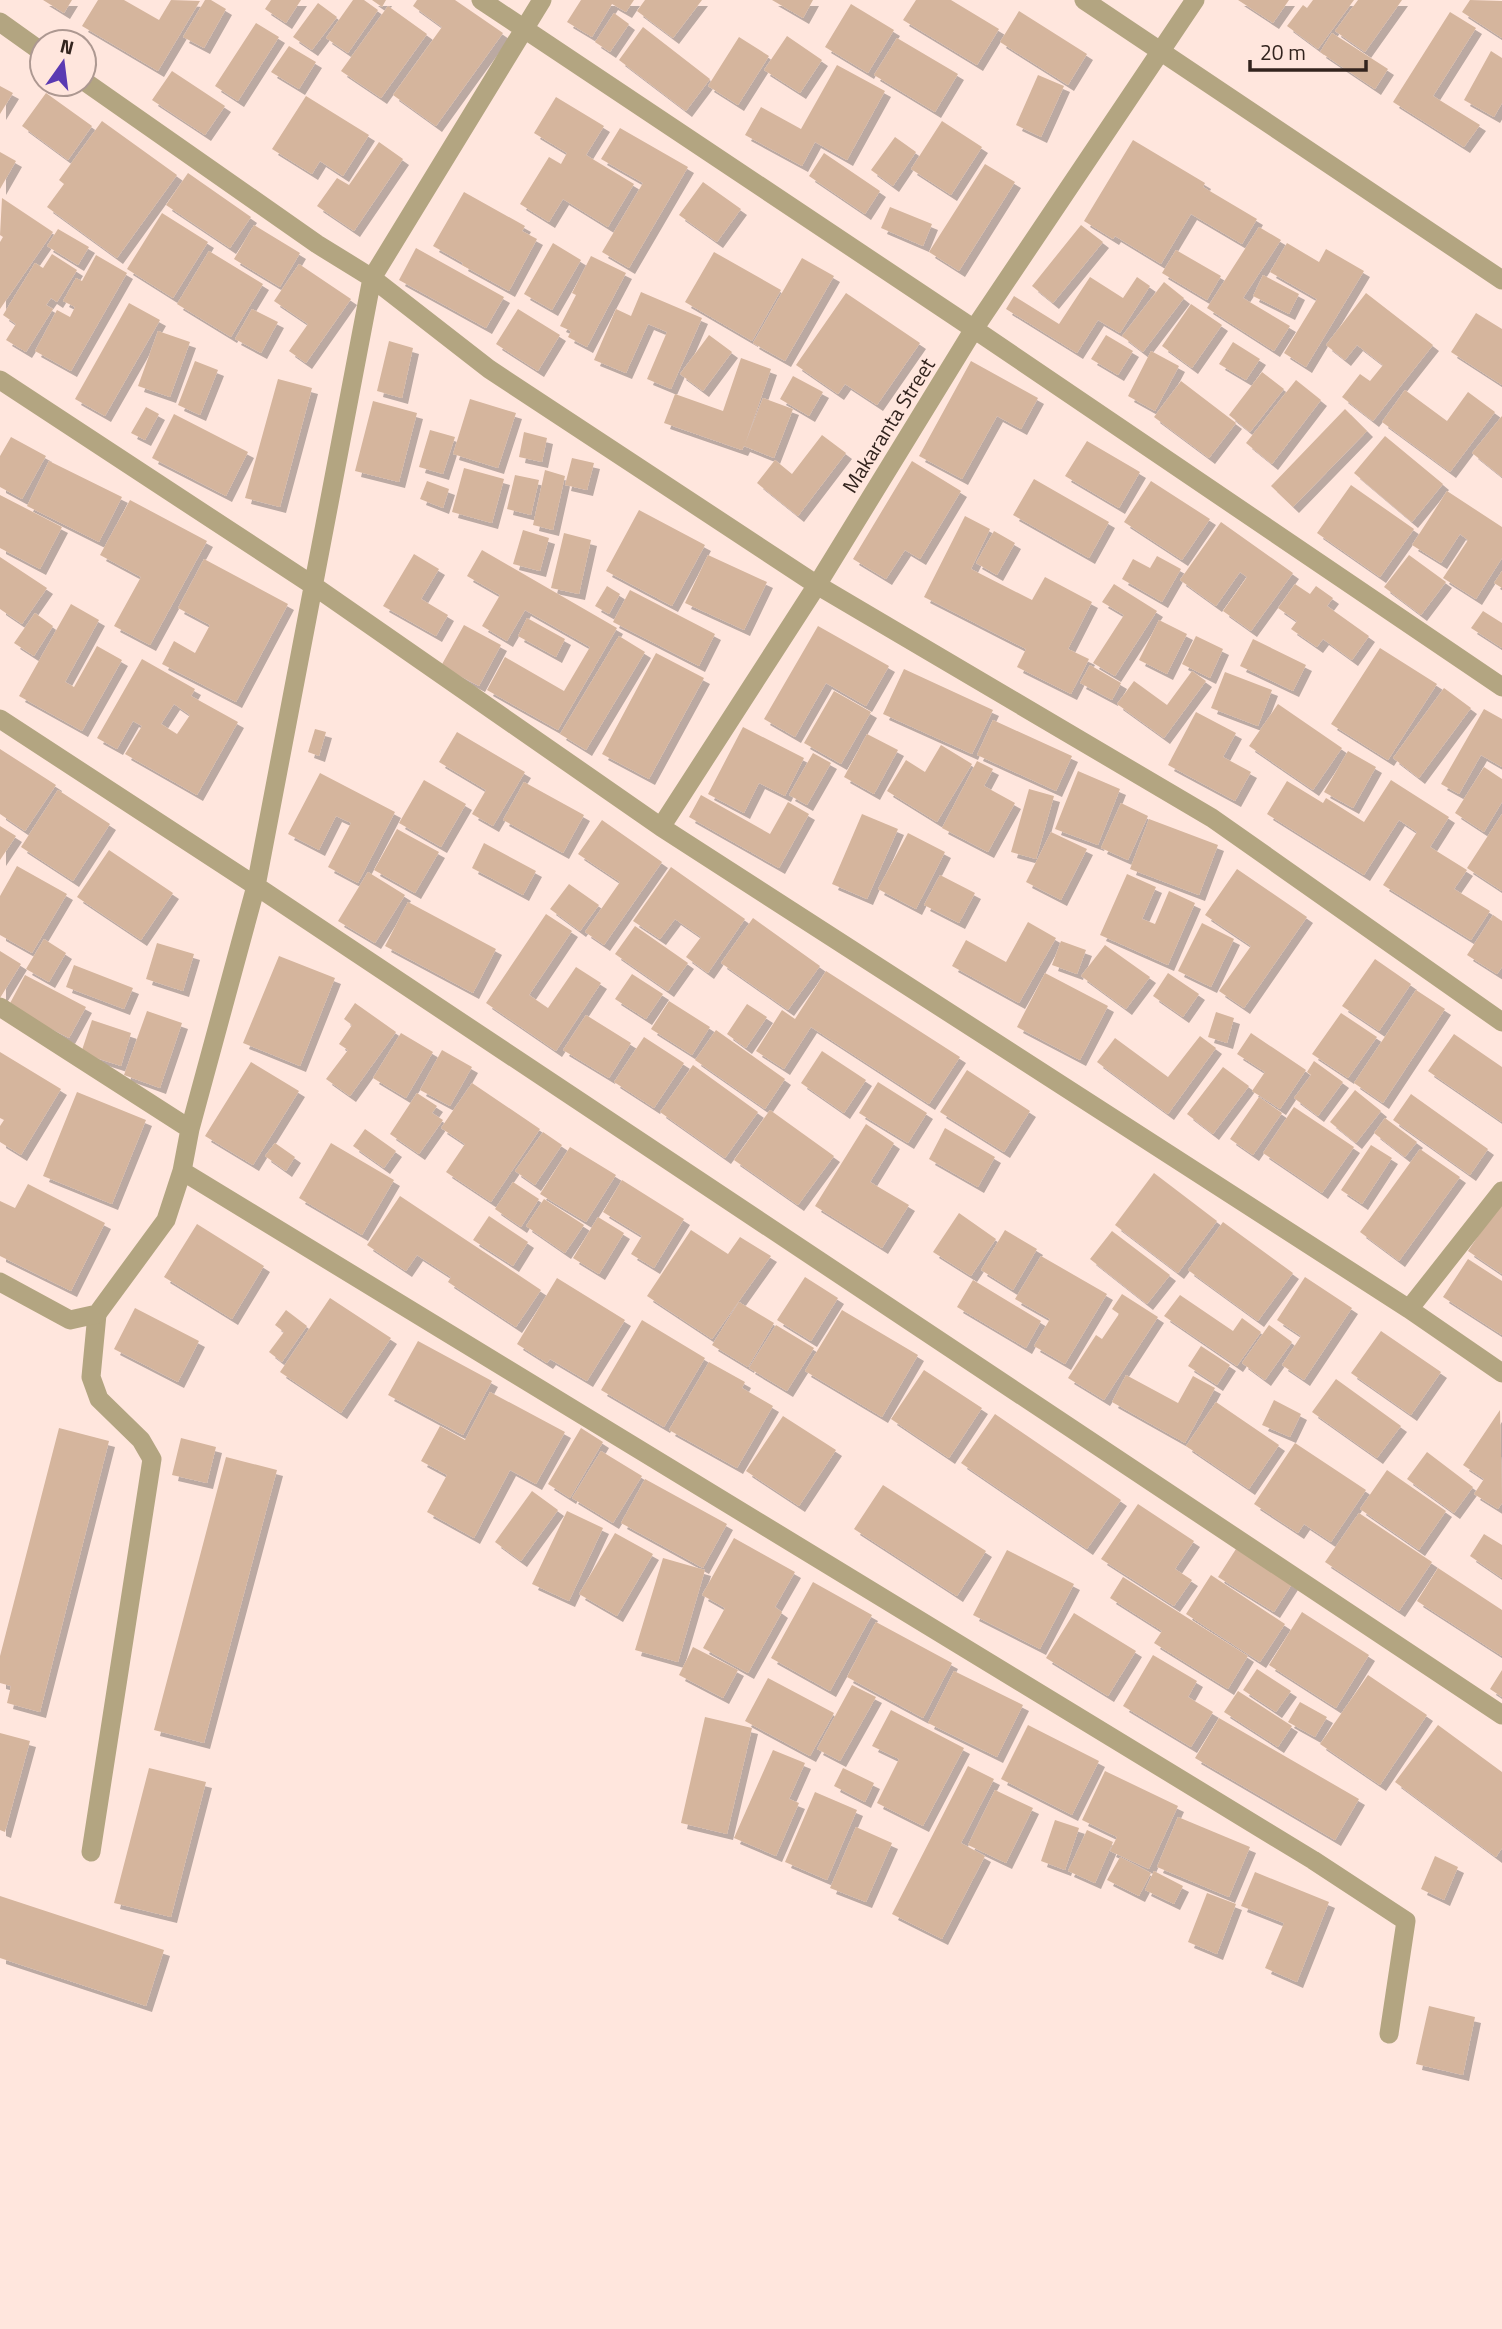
<svg xmlns="http://www.w3.org/2000/svg" width="1502" height="2329" font-family="'Titillium Web',sans-serif">
<defs>
<filter id="shadow"><feDropShadow dx="6" dy="6" stdDeviation="0" flood-color="#0004"/></filter>
</defs>
<rect width="100%" height="100%" fill="#ffe6dd"/>
<path fill="#d5b59d" fill-rule="evenodd" filter="url(#shadow)" d="M43,0H72L64,13Z
M98,0H124L159,20L171,0L200,1L158,71L82,26Z
M205,0H211L226,9L204,48L183,37Z
M271,0H301L286,23L265,9Z
M353,0H364L378,10L348,53L326,38Z
M372,0H386L382,7Z
M417,0H455L503,33L436,126L393,95L442,27L413,6Z
M581,0H634L626,12L612,4L592,37L567,22Z
M645,0H702L673,38L637,11Z
M772,0H813L803,18Z
M916,0H951L999,29L977,65L903,20Z
M1238,0H1289L1273,23Z
M1313,0H1354L1318,49L1287,26L1303,5L1307,8Z
M1358,0H1402L1365,52L1335,31Z
M1470,0L1502,1V38L1462,12Z
M318,3L337,17L312,50L293,37Z
M851,4L894,30L868,73L825,47Z
M388,6L427,34L381,98L341,71Z
M1019,11L1087,54L1068,85L1000,42Z
M1450,12L1476,28L1433,96L1480,125L1464,147L1393,102Z
M614,13L629,24L610,52L595,42Z
M256,23L279,37L238,101L215,86Z
M643,27L710,79L686,111L619,60Z
M1332,33L1388,69L1375,89L1320,52Z
M787,36L822,60L800,93L764,70Z
M739,37L769,56L738,105L708,86Z
M897,38L958,74L935,112L874,75Z
M289,46L316,62L299,89L271,72Z
M1491,51L1502,58V103L1494,117L1464,100Z
M837,65L885,91L847,160L815,142L802,166L745,135L761,107L801,129Z
M172,71L225,106L205,135L152,100Z
M1038,75L1064,86L1041,137L1016,125Z
M0,86L13,93L0,114Z
M46,93L92,126L68,160L22,126Z
M306,96L369,135L343,176L320,161L312,174L272,149Z
M556,97L604,126L586,155L634,184L608,227L563,199L549,222L520,204L549,157L561,164L567,153L534,133Z
M102,121L177,175L117,258L47,207L64,184L59,180Z
M942,121L982,147L951,195L911,169Z
M620,128L688,167L629,268L602,252L643,183L601,159Z
M895,137L916,152L893,186L871,170Z
M1133,140L1205,183L1203,187L1257,219L1242,244L1191,214L1161,264L1115,236L1113,239L1084,221Z
M379,142L403,159L354,231L317,206L337,178L349,185Z
M0,152L16,161L0,189Z
M824,153L880,191L865,214L809,176Z
M985,164L1015,182L959,271L929,252Z
M188,173L251,217L230,248L166,205Z
M703,182L741,209L717,242L679,215Z
M464,192L525,226L522,231L537,239L509,291L462,265L463,263L433,246Z
M2,198L53,232L0,309V242L3,237L0,235Z
M890,207L932,224L923,246L881,228Z
M162,213L208,242L173,298L127,269Z
M254,225L300,253L280,287L234,259Z
M1081,225L1103,242L1053,303L1032,286Z
M1259,227L1281,240L1243,298L1290,326L1274,351L1207,308Z
M58,229L89,247L78,265L47,246Z
M553,243L581,260L552,310L524,294Z
M1287,243L1319,262L1326,249L1364,271L1306,367L1284,353L1317,299L1270,272Z
M416,248L504,297L486,328L399,280Z
M1176,250L1221,276L1207,300L1162,273Z
M209,251L263,284L231,337L177,304Z
M714,252L781,290L752,341L685,302Z
M52,254L77,270L57,302L51,298L46,305L53,309L26,352L6,340L16,324L3,315L35,263L43,268Z
M96,255L127,273L71,371L35,351L57,310L70,317L75,307L63,301L76,278L82,281Z
M591,256L626,273L587,347L568,337L571,331L560,326L576,295L572,293Z
M802,258L834,276L785,361L753,343Z
M299,264L351,299L306,363L289,351L308,324L274,301Z
M1263,275L1299,294L1289,314L1253,296Z
M1090,277L1123,298L1137,277L1150,286L1120,333L1098,320L1077,353L1006,309L1014,296L1059,324Z
M1164,282L1184,298L1143,352L1122,336Z
M641,292L702,318L671,389L647,379L667,332L648,324L626,373L594,360L616,309L631,316Z
M846,293L920,343L877,405L845,384L838,394L796,365Z
M1366,293L1433,345L1373,421L1342,397L1360,374L1370,381L1383,365L1357,345L1345,360L1326,345Z
M129,303L160,320L105,416L75,399Z
M1191,304L1222,325L1192,368L1162,346Z
M252,309L278,322L261,353L235,339Z
M518,309L560,335L538,371L496,344Z
M1476,313L1502,329V385L1451,352Z
M158,331L190,342L170,397L138,386Z
M709,335L732,352L703,391L680,374Z
M1106,335L1133,351L1118,375L1091,359Z
M389,341L413,348L402,398L377,391Z
M1233,342L1260,359L1246,380L1219,364Z
M1151,351L1179,366L1155,411L1128,396Z
M741,358L771,369L745,444L763,398L793,409L774,458L744,446L742,450L664,423L675,394L723,411Z
M195,361L218,370L200,415L178,405Z
M971,361L1038,398L1021,429L997,416L962,479L919,456Z
M1262,372L1284,389L1250,432L1229,415Z
M793,376L823,392L809,416L780,399Z
M278,379L312,388L280,507L245,498Z
M1296,380L1321,400L1272,464L1246,443Z
M1181,381L1236,423L1209,458L1154,417Z
M1405,390L1447,421L1468,392L1495,412L1450,472L1382,422Z
M470,399L516,413L498,468L453,454Z
M373,401L417,413L399,482L355,471Z
M146,407L159,414L145,440L131,433Z
M1345,409L1367,431L1293,507L1271,486Z
M174,414L248,452L226,496L152,458Z
M1502,416V477L1472,453Z
M430,430L455,437L443,474L419,467Z
M524,432L547,438L542,462L519,457Z
M822,435L846,453L798,516L757,483L775,460L792,474Z
M1385,436L1443,484L1412,522L1354,473Z
M11,437L46,456L22,499L0,487V456Z
M1087,441L1140,472L1119,508L1065,476Z
M572,458L594,463L587,490L565,485Z
M49,461L122,497L99,542L27,506Z
M912,461L961,491L920,559L905,550L886,579L853,559Z
M464,468L504,479L492,523L452,512Z
M545,470L565,476L553,530L533,525Z
M515,475L539,480L531,515L507,509Z
M1034,479L1109,522L1089,558L1013,515Z
M427,481L449,489L443,508L420,499Z
M1151,481L1210,519L1182,560L1124,522Z
M1351,485L1414,529L1380,577L1317,533Z
M1447,491L1502,527V558L1476,599L1443,578L1468,540L1460,534L1441,563L1412,545Z
M0,495L62,527L40,569L0,548Z
M130,500L207,541L150,645L114,626L141,577L100,555Z
M639,510L705,545L672,606L606,571Z
M965,516L990,529L971,569L1032,600L1045,577L1092,602L1068,649L1089,659L1071,694L1017,667L1026,649L924,597Z
M1221,522L1293,573L1251,631L1223,611L1247,577L1240,572L1216,606L1180,580Z
M523,530L549,538L540,571L513,564Z
M994,531L1015,543L997,575L976,563Z
M564,533L591,540L579,594L551,588Z
M482,550L617,628L558,730L487,690L505,657L564,691L590,647L525,610L507,641L482,626L500,595L467,576Z
M414,554L439,569L421,599L448,615L436,636L383,606Z
M708,555L767,582L744,630L685,603Z
M1409,555L1446,582L1421,615L1384,587Z
M1157,556L1181,569L1162,602L1122,579L1133,559L1150,568Z
M0,557L47,588L22,624L0,609Z
M204,559L288,604L236,702L162,664L174,641L195,653L210,625L178,608Z
M1502,571V588L1494,583Z
M1114,584L1157,611L1115,676L1093,663L1124,615L1102,602Z
M1295,584L1310,594L1316,586L1333,598L1327,606L1369,636L1352,660L1323,639L1317,647L1291,629L1297,621L1278,608Z
M607,586L620,594L609,614L595,606Z
M630,590L715,634L699,666L613,622Z
M71,604L99,620L65,682L74,687L97,646L122,660L82,731L19,696Z
M1483,611L1502,623V648L1471,628Z
M35,613L53,626L34,656L14,643Z
M527,618L565,639L556,657L518,636Z
M1159,620L1187,634L1167,674L1139,660Z
M464,625L501,645L479,686L441,666Z
M818,626L889,666L866,706L826,683L795,737L764,719Z
M619,636L645,652L586,750L560,734Z
M1196,636L1223,649L1210,678L1182,664Z
M1253,639L1306,665L1293,691L1240,666Z
M1380,648L1437,684L1388,760L1331,724Z
M656,653L704,678L649,779L602,754Z
M142,659L195,689L191,696L238,722L197,795L125,754L142,726L133,721L117,749L97,738ZM174,704L190,715L177,734L161,724Z
M1090,665L1121,683L1112,700L1080,683Z
M904,669L993,710L972,754L883,714Z
M1192,671L1206,681L1164,738L1117,704L1134,681L1167,705Z
M1225,672L1272,690L1258,726L1211,708Z
M1444,688L1471,708L1419,778L1393,758Z
M834,691L871,712L841,764L804,743Z
M1278,704L1342,748L1313,790L1249,746Z
M1484,709L1502,719V767L1481,755L1459,794L1441,784Z
M1196,712L1236,733L1223,757L1251,772L1235,801L1168,765Z
M993,720L1072,756L1056,791L977,755Z
M743,727L804,758L785,796L759,783L744,813L708,794Z
M315,729L326,732L319,756L308,752Z
M457,732L525,772L493,826L472,814L486,790L439,762Z
M867,734L898,750L874,794L844,777Z
M941,745L972,764L937,822L887,791L906,760L925,772Z
M0,749L56,785L25,831L0,814Z
M1348,751L1376,767L1353,808L1324,792Z
M813,753L831,763L807,805L789,795Z
M977,761L993,769L984,786L1015,803L988,852L942,828Z
M1484,767L1502,779V802L1484,832L1455,813Z
M1078,771L1120,789L1098,845L1055,829Z
M320,773L395,812L358,883L328,867L351,823L336,816L319,850L288,834Z
M424,780L466,804L441,847L399,823Z
M1391,780L1449,817L1430,847L1467,870L1454,889L1490,911L1471,940L1383,885L1417,832L1399,820L1364,875L1267,814L1287,781L1323,803L1326,798L1364,822Z
M524,782L584,815L563,853L503,820Z
M1029,789L1054,796L1036,859L1011,852Z
M58,790L110,824L73,881L21,847Z
M701,795L770,834L788,802L809,814L779,868L689,817Z
M1121,803L1148,816L1128,860L1101,848Z
M862,814L898,829L867,899L832,884Z
M1502,814V891L1467,868Z
M1149,819L1218,845L1199,895L1130,869Z
M602,820L662,862L604,945L585,932L620,882L578,854Z
M0,826L16,836L0,860Z
M397,829L439,852L415,893L374,870Z
M1051,832L1087,849L1061,900L1026,882Z
M908,833L945,852L916,909L878,889Z
M484,843L536,871L523,895L472,868Z
M109,850L173,893L141,940L77,897Z
M17,866L67,894L32,953L0,935V896Z
M671,867L745,919L708,973L686,957L701,937L675,919L660,939L633,921Z
M1237,869L1307,917L1244,1008L1219,991L1251,946L1205,915Z
M368,872L405,895L375,943L338,921Z
M1127,874L1156,887L1142,919L1155,924L1169,891L1195,903L1168,965L1100,935Z
M940,875L975,893L959,923L924,905Z
M569,884L599,905L580,931L550,909Z
M408,902L496,949L473,993L385,946Z
M546,914L572,931L529,995L548,1008L576,967L601,983L556,1051L486,1003Z
M1493,915L1502,921V967L1497,974L1467,955Z
M753,918L820,966L788,1010L721,963Z
M1028,922L1056,938L1019,1003L952,966L966,940L1006,962Z
M1202,923L1234,939L1211,987L1178,971Z
M635,926L688,963L668,991L615,954Z
M44,939L66,953L49,982L26,969Z
M1061,941L1086,950L1077,974L1052,965Z
M157,943L194,954L183,991L146,979Z
M1105,945L1150,977L1126,1009L1081,976Z
M0,951L21,964L0,998Z
M279,956L335,978L300,1066L243,1043Z
M1375,959L1411,984L1379,1031L1342,1006Z
M74,965L133,988L124,1009L66,987Z
M826,971L960,1057L929,1104L811,1027L784,1069L756,1051L782,1010L795,1019Z
M1045,973L1108,1006L1080,1060L1017,1027Z
M1168,973L1199,994L1183,1017L1153,996Z
M632,974L663,994L646,1019L615,999Z
M25,975L86,1007L69,1038L8,1007Z
M1416,990L1445,1009L1383,1103L1354,1083Z
M669,1001L710,1027L692,1055L651,1029Z
M355,1003L396,1032L350,1096L326,1079L348,1050L339,1044L352,1025L344,1019Z
M747,1004L767,1017L746,1048L727,1034Z
M147,1011L182,1023L160,1088L124,1075Z
M1216,1012L1234,1018L1227,1043L1208,1037Z
M1341,1013L1377,1037L1348,1078L1312,1054Z
M586,1015L631,1043L609,1078L563,1050Z
M92,1020L131,1033L121,1066L81,1053Z
M716,1030L785,1079L765,1109L695,1060Z
M401,1033L433,1052L406,1098L373,1078Z
M1251,1033L1306,1070L1280,1109L1252,1091L1265,1072L1237,1054Z
M1454,1034L1502,1067V1122L1428,1071Z
M1200,1036L1216,1048L1168,1114L1097,1062L1115,1038L1168,1077Z
M644,1037L684,1063L654,1108L614,1082Z
M442,1050L472,1067L450,1106L420,1090Z
M822,1051L866,1080L844,1113L801,1083Z
M0,1052L61,1089L21,1155L0,1142V1126L4,1120L0,1118Z
M1314,1061L1343,1082L1318,1116L1294,1098L1311,1075L1307,1072Z
M251,1062L299,1091L253,1165L205,1136Z
M693,1065L758,1112L725,1158L660,1112Z
M1223,1067L1249,1086L1213,1134L1187,1114Z
M967,1070L1030,1111L1004,1152L940,1112Z
M878,1082L927,1113L908,1143L859,1113Z
M472,1083L540,1129L491,1202L446,1172L465,1144L441,1128Z
M1355,1090L1381,1111L1356,1143L1330,1122Z
M77,1092L146,1120L112,1204L43,1176Z
M417,1093L437,1106L432,1113L443,1120L419,1154L390,1134Z
M1411,1094L1488,1149L1470,1175L1393,1120Z
M1259,1097L1282,1113L1253,1155L1230,1139Z
M1294,1107L1354,1147L1322,1193L1263,1153Z
M770,1110L834,1156L798,1205L734,1160Z
M1385,1118L1417,1142L1405,1157L1374,1133Z
M866,1124L894,1143L870,1182L909,1205L882,1248L815,1206Z
M945,1128L995,1157L978,1187L929,1159Z
M365,1129L396,1151L384,1168L353,1146Z
M543,1132L562,1145L535,1185L515,1171Z
M275,1143L295,1157L286,1171L265,1156Z
M331,1143L394,1180L362,1235L299,1198Z
M1371,1145L1392,1158L1362,1204L1341,1190Z
M570,1147L616,1175L586,1222L540,1194Z
M1420,1149L1460,1177L1399,1261L1360,1232Z
M1154,1173L1217,1221L1178,1273L1115,1225Z
M622,1180L684,1219L654,1268L631,1254L642,1236L603,1212Z
M513,1182L539,1199L521,1227L495,1209Z
M28,1184L105,1223L71,1291L0,1256V1201L15,1208Z
M400,1196L541,1290L516,1327L448,1282L451,1277L417,1255L406,1271L367,1245Z
M544,1199L584,1225L565,1253L526,1226Z
M1502,1201V1274L1468,1251Z
M959,1213L996,1239L971,1276L933,1252Z
M489,1216L528,1242L513,1266L473,1240Z
M598,1217L624,1233L599,1274L573,1258Z
M1223,1222L1293,1273L1258,1321L1188,1270Z
M197,1224L264,1266L232,1319L164,1277Z
M691,1230L728,1254L740,1237L771,1256L712,1339L647,1296Z
M1005,1230L1037,1249L1013,1290L981,1270Z
M1112,1231L1170,1275L1147,1304L1090,1259Z
M1041,1256L1107,1294L1065,1364L1034,1346L1050,1319L1015,1299Z
M1468,1259L1502,1281V1335L1443,1297Z
M805,1277L838,1298L811,1341L777,1320Z
M1305,1277L1352,1308L1304,1380L1282,1365L1301,1336L1277,1320Z
M557,1278L625,1320L587,1381L550,1359L547,1363L517,1344Z
M973,1280L1041,1321L1026,1348L957,1307Z
M1122,1294L1158,1317L1104,1400L1068,1378L1096,1335L1102,1339L1119,1314L1112,1309Z
M1180,1295L1233,1331L1242,1318L1261,1332L1237,1366L1164,1316Z
M330,1298L391,1338L341,1413L280,1372Z
M739,1302L774,1323L748,1367L712,1345Z
M135,1308L199,1341L178,1382L114,1349Z
M286,1310L307,1326L282,1362L269,1352L284,1332L275,1325Z
M842,1310L918,1355L882,1417L805,1371Z
M642,1320L705,1358L664,1427L601,1390Z
M776,1325L814,1348L787,1391L749,1368Z
M1269,1325L1292,1342L1265,1380L1242,1363Z
M1381,1331L1441,1372L1411,1415L1351,1373Z
M418,1341L492,1381L463,1435L388,1395Z
M1201,1346L1230,1365L1217,1385L1188,1366Z
M709,1362L745,1382L742,1388L773,1406L737,1468L669,1430Z
M924,1370L982,1408L949,1458L891,1419Z
M1126,1375L1178,1403L1193,1376L1215,1388L1185,1443L1112,1402Z
M1336,1379L1401,1426L1377,1458L1312,1412Z
M490,1392L565,1432L536,1484L510,1470L474,1538L427,1512L447,1475L421,1461L440,1426L465,1440Z
M1274,1400L1301,1414L1290,1437L1262,1425Z
M1216,1402L1279,1445L1249,1489L1186,1446Z
M1500,1410L1502,1503L1498,1509L1474,1494L1484,1479L1463,1465Z
M995,1414L1121,1500L1087,1549L961,1463Z
M783,1416L836,1450L799,1506L746,1471Z
M59,1428L109,1441L40,1712L7,1703L11,1686L0,1683V1656Z
M581,1428L603,1442L570,1498L548,1484Z
M181,1438L216,1447L207,1483L172,1475Z
M1295,1443L1366,1490L1331,1542L1304,1524L1298,1533L1254,1504Z
M601,1451L642,1476L613,1523L572,1498Z
M1427,1452L1473,1487L1454,1513L1407,1479Z
M226,1457L277,1470L204,1743L154,1730Z
M1387,1470L1446,1511L1419,1550L1360,1509Z
M645,1479L727,1524L703,1568L621,1523Z
M883,1485L986,1551L957,1596L854,1529Z
M532,1491L558,1510L521,1561L495,1542Z
M1138,1504L1194,1541L1175,1569L1192,1580L1174,1606L1101,1559Z
M567,1511L603,1528L569,1601L532,1584Z
M1359,1513L1432,1562L1399,1611L1325,1562Z
M615,1533L653,1554L617,1616L579,1594Z
M1484,1534L1502,1545V1578L1470,1556Z
M734,1538L795,1572L775,1607L782,1612L748,1673L703,1648L725,1608L702,1595Z
M1236,1549L1292,1584L1274,1612L1218,1577Z
M1007,1550L1074,1584L1040,1649L973,1615Z
M663,1558L705,1570L678,1662L635,1650Z
M1438,1568L1502,1610V1656L1417,1601Z
M1211,1575L1285,1624L1260,1662L1186,1614Z
M1123,1577L1248,1656L1228,1689L1154,1643L1162,1631L1110,1598Z
M813,1582L872,1615L830,1691L771,1658Z
M1302,1612L1369,1655L1336,1708L1269,1665Z
M1074,1613L1136,1651L1108,1696L1046,1658Z
M876,1622L952,1663L923,1718L847,1677Z
M693,1647L738,1670L723,1698L679,1675Z
M1153,1655L1197,1681L1188,1697L1213,1712L1191,1747L1123,1706Z
M1257,1669L1291,1691L1276,1712L1243,1690Z
M1502,1670V1697L1490,1689Z
M954,1671L1023,1705L997,1757L928,1723Z
M1368,1675L1427,1715L1380,1785L1320,1744Z
M768,1678L834,1713L810,1756L745,1721Z
M852,1685L876,1697L840,1761L817,1749Z
M1238,1691L1292,1726L1278,1747L1224,1712Z
M1300,1702L1327,1717L1315,1737L1288,1722Z
M891,1710L964,1748L923,1826L877,1803L899,1759L872,1746Z
M705,1717L752,1728L727,1834L681,1823Z
M1219,1718L1359,1799L1335,1840L1195,1758Z
M1028,1725L1099,1761L1072,1815L1001,1779Z
M1438,1725L1502,1772V1848L1496,1857L1395,1782Z
M0,1733L30,1741L5,1832L0,1830Z
M773,1750L805,1763L789,1799L799,1803L776,1856L734,1838Z
M968,1766L994,1779L961,1843L985,1856L942,1939L892,1914Z
M149,1768L206,1782L171,1917L114,1903Z
M843,1768L874,1783L865,1802L834,1786Z
M1105,1771L1178,1806L1149,1869L1110,1851L1117,1837L1082,1820Z
M995,1790L1033,1808L1006,1863L968,1845Z
M815,1792L857,1810L827,1880L785,1862Z
M1178,1817L1250,1847L1229,1897L1157,1867Z
M1055,1820L1079,1828L1065,1870L1041,1861Z
M856,1827L892,1843L866,1902L830,1888Z
M1087,1830L1113,1842L1095,1883L1068,1871Z
M1435,1856L1458,1867L1444,1900L1421,1889Z
M1120,1857L1151,1873L1139,1896L1107,1880Z
M1154,1871L1183,1886L1174,1904L1145,1890Z
M1255,1872L1329,1902L1297,1982L1265,1968L1284,1923L1241,1906Z
M1207,1893L1236,1904L1217,1954L1188,1942Z
M0,1896L164,1950L146,2006L0,1958Z
M1429,2006L1475,2017L1463,2075L1416,2064Z"/>
<g fill="none" stroke-linecap="round" stroke-linejoin="round">
<path stroke="#b3a581" stroke-width="19" d="M91,1852L152,1459L141,1440L99,1399L91,1377L97,1314"/>
<path stroke="#b3a581" stroke-width="19" d="M481,0L974,329L1502,687
M1084,0L1502,280
M0,22L42,52
M84,81L317,244L372,278L489,369L817,585L1212,818L1502,1022
M0,380L314,586L661,827L1409,1309L1502,1373
M0,719L256,886L1502,1715
M661,827L817,585L974,329L1195,0
M0,1007L190,1129
M182,1171L1313,1860L1406,1921L1389,2034
M0,1282L70,1320L97,1314L166,1220L182,1171L190,1129L256,886L372,278L542,0
M1409,1309L1502,1191"/>
</g>
<g text-anchor="middle" dominant-baseline="central" stroke-width="5" stroke-linejoin="round" paint-order="stroke">
<g font-size="21" fill="#33241e" stroke="#ffe6dd">
<text transform="translate(888 425) rotate(-58)">Makaranta Street</text>
</g>
</g>
<g transform="translate(63 63) rotate(14)"><circle r="33" fill="#ffe6dd" stroke="#ad9891" stroke-width="2"/>
<path d="M0-5L12 26L0 18L-12 26Z" fill="#5a3ab2"/>
<text y="-10" font-size="19" font-weight="bold" text-anchor="middle" fill="#33241e">N</text>
</g>
<path d="M1250 60v10h116v-10" fill="none" stroke="#33241e" stroke-width="3.5"/>
<text x="1260" y="60" font-size="21" fill="#33241e" stroke="#ffe6dd" stroke-width="5" paint-order="stroke">20 m</text>
</svg>
